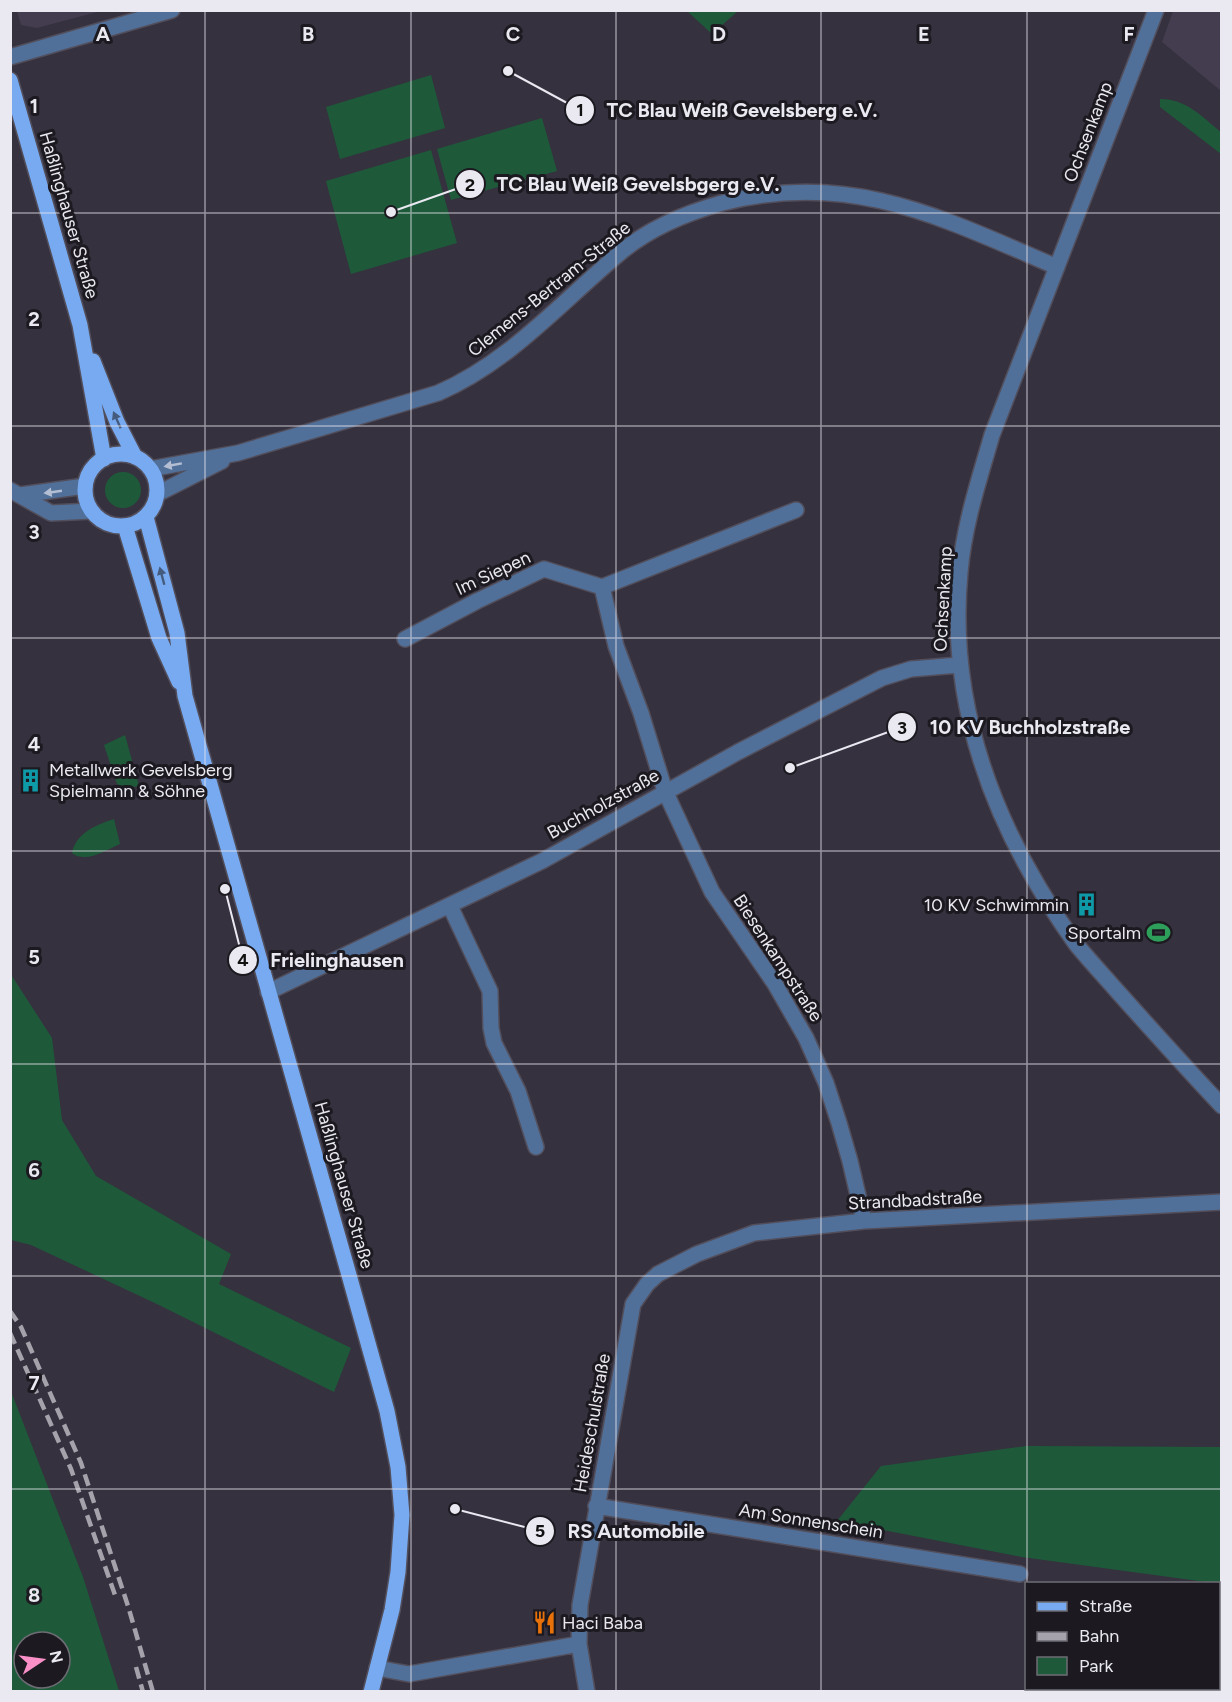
<svg xmlns="http://www.w3.org/2000/svg" width="1232" height="1702" font-family="Figtree,sans-serif">
<rect width="100%" height="100%" fill="#35313e"/>
<path fill="#433d4f" d="M17,11V10L101,11L37,28L21,25Z
M1173,11H1221V91L1162,42Z"/>
<path fill="#1e5a3a" fill-rule="evenodd" d="M687,11H738L712,34Z
M431,75L445,128L340,159L326,107Z
M1160,99C1187,99 1202,117 1221,132V154L1160,107Z
M542,118L557,171L451,200L437,149Z
M431,150L457,243L351,274L326,181Z
M105 490a18 18 0 1 1 36 0a18 18 0 1 1-36 0Z
M125,735L139,786L128,788L117,784L104,745Z
M114,819L120,844C106,850 86,864 72,853C76,833 96,825 114,819Z
M10,973L52,1038L62,1120L96,1176L231,1254L219,1284L351,1348L334,1392L159,1305L31,1245L11,1240Z
M10,1389L83,1577L119,1691H11ZM24,1642H60V1678H24Z
M1026,1446L1221,1447V1584L1022,1557L837,1521L881,1466Z"/>
<g fill="none" stroke-linecap="round" stroke-linejoin="round">
<defs>
<path id="minor" d="M1156,10L992,435C979,480 964,525 960,572C947,709 997,834 1076,944C1089,960 1104,976 1118,992C1152,1030 1186,1068 1222,1106
M10,57L172,10
M150,469L238,453L438,393C510,362 562,301 621,252C650,228 686,213 722,203C851,170 942,218 1057,267
M10,490L51,513L92,511
M157,494L222,461
M20,495L85,486
M602,587L616,646L641,713L665,791L712,892L775,984L806,1038L826,1083L839,1123L850,1161L864,1221
M405,639L477,601L544,569L602,587L796,510
M450,906L490,991L491,1028L494,1043L518,1091L536,1147
M268,992L542,861L738,752L882,678L911,669L959,665
M596,1506L1020,1574
M377,1668L409,1674L579,1644
M587,1692L579,1644L580,1605L633,1304L647,1284L658,1274L697,1254L754,1233L864,1221L1222,1202"/>
<path id="major" d="M10,80L80,325L104,459
M93,361L117,422L135,457
M85 490a36 36 0 1 1 72 0a36 36 0 1 1-72 0Z
M146,517L177,633L185,696L349,1275L387,1411L398,1467L402,1515L398,1572L392,1610L371,1692
M125,526L159,638L179,682"/>
</defs>
<use href="#minor" stroke="#524e5b" stroke-width="18"/>
<use href="#major" stroke="#524e5b" stroke-width="18"/>
<use href="#minor" stroke="#50709a" stroke-width="15"/>
<use href="#major" stroke="#77aaf0" stroke-width="15"/>
<path stroke="#a5a2ac" stroke-width="4.5" stroke-dasharray="12 6" stroke-linecap="butt" d="M10,1311L21,1327L81,1463L128,1606L153,1692
M10,1333L71,1469L115,1595
M136,1667L143,1692"/>
</g>
<defs><path id="oneway-solid" d="M-6-.8H1V-3.2L6.5 0L1 3.2V.8H-6Z" transform="scale(1.5)"/></defs>
<g fill="#455b7e">
<use href="#oneway-solid" transform="translate(117 420) rotate(-114)"/>
<use href="#oneway-solid" transform="translate(162 576) rotate(-105)"/>
</g>
<g fill="#b4bed3">
<use href="#oneway-solid" transform="translate(173 465) rotate(170)"/>
<use href="#oneway-solid" transform="translate(53 492) rotate(172)"/>
</g>
<path fill="none" stroke="#eae8f1" stroke-width="1.5" stroke-opacity="0.55" d="M205,10V1692M411,10V1692M616,10V1692M821,10V1692M1027,10V1584M10,213H1222M10,426H1222M10,638H1222M10,851H1222M10,1064H1222M10,1276H1222M10,1489H1222M1027,1688V1692"/>
<defs>
<symbol id="building-bare" viewBox="-9 -9 18 18"><path d="M-4-6H4V6H1V3H-1V6H-4ZM-2.5-4.3h1.7v1.8h-1.7ZM.8-4.3h1.7v1.8H.8ZM-2.5-1h1.7V.8h-1.7ZM.8-1h1.7V.8H.8Z" fill="#0f9aa8" stroke="#1c1a20" stroke-width="2.5" paint-order="stroke"/></symbol>
<symbol id="stadium-bare" viewBox="-9 -9 18 18"><path d="M0-5a6.5 5 0 1 0 0 10a6.5 5 0 1 0 0-10ZM-3.5-1.8h7v3.6h-7Z" fill="#2e9e5b" stroke="#1c1a20" stroke-width="2.5" paint-order="stroke"/></symbol>
<symbol id="restaurant-bare" viewBox="-9 -9 18 18"><path d="M-5-6h1v4h1v-4h1v4h1v-4h1v5L-1.5 .5V6h-2V.5L-5-1ZM5-6V6H3V1.5H1.5Q1.5-4 5-6Z" fill="#e8710a" stroke="#1c1a20" stroke-width="2.5" paint-order="stroke"/></symbol>
</defs>
<g fill-rule="evenodd">
<use href="#building-bare" x="14" y="764" width="33" height="33"/>
<use href="#building-bare" x="1070" y="888" width="33" height="33"/>
<use href="#stadium-bare" x="1142" y="916" width="33" height="33"/>
<use href="#restaurant-bare" x="528" y="1606" width="33" height="33"/>
</g>
<g text-anchor="middle" dominant-baseline="central" stroke-width="6" stroke-linejoin="round" paint-order="stroke">
<g font-size="18" fill="#eae8f1" stroke="#1c1a20">
<text transform="translate(1088 132) rotate(-69)">Ochsenkamp</text>
<text transform="translate(69 215) rotate(74)">Haßlinghauser Straße</text>
<text transform="translate(549 289) rotate(-39)">Clemens-Bertram-Straße</text>
<text transform="translate(493 573) rotate(-25)">Im Siepen</text>
<text transform="translate(943 599) rotate(-87)">Ochsenkamp</text>
<text transform="translate(603 804) rotate(-29)">Buchholzstraße</text>
<text transform="translate(778 958) rotate(57)">Biesenkampstraße</text>
<text transform="translate(344 1185) rotate(74)">Haßlinghauser Straße</text>
<text transform="translate(915 1200) rotate(-3)">Strandbadstraße</text>
<text transform="translate(592 1423) rotate(-80)">Heideschulstraße</text>
<text transform="translate(811 1521) rotate(9)">Am Sonnenschein</text>
</g>
<g font-size="18" fill="#eae8f1" stroke="#1c1a20" text-anchor="start">
<text x="49" y="770">Metallwerk Gevelsberg<tspan x="49" dy="21">Spielmann &amp; Söhne</tspan></text>
<text x="1069" y="905" text-anchor="end">10 KV Schwimmin</text>
<text x="1141" y="933" text-anchor="end">Sportalm</text>
<text x="562" y="1623">Haci Baba</text>
</g>
</g>
<g font-size="20" text-anchor="middle" font-weight="bold" fill="#eae8f1" stroke="#1c1a20" stroke-width="6" stroke-linejoin="round" paint-order="stroke">
<text x="103" y="41">A</text>
<text x="308" y="41">B</text>
<text x="513" y="41">C</text>
<text x="719" y="41">D</text>
<text x="924" y="41">E</text>
<text x="1129" y="41">F</text>
<text x="34" y="113">1</text>
<text x="34" y="326">2</text>
<text x="34" y="539">3</text>
<text x="34" y="751">4</text>
<text x="34" y="964">5</text>
<text x="34" y="1177">6</text>
<text x="34" y="1390">7</text>
<text x="34" y="1602">8</text>
</g>
<path fill="none" stroke="#eae8f1" stroke-width="2" d="M508 71L580 110M391 212L470 184M790 768L902 727M225 889L243 960M455 1509L540 1531"/>
<g fill="#eae8f1" stroke="#1c1a20" stroke-width="2">
<circle cx="508" cy="71" r="6"/>
<circle cx="391" cy="212" r="6"/>
<circle cx="790" cy="768" r="6"/>
<circle cx="225" cy="889" r="6"/>
<circle cx="455" cy="1509" r="6"/>
<circle cx="580" cy="110" r="15"/>
<circle cx="470" cy="184" r="15"/>
<circle cx="902" cy="727" r="15"/>
<circle cx="243" cy="960" r="15"/>
<circle cx="540" cy="1531" r="15"/>
</g>
<g font-size="18" text-anchor="middle" font-weight="bold" fill="#111">
<text x="580" y="116">1</text>
<text x="470" y="191">2</text>
<text x="902" y="734">3</text>
<text x="243" y="966">4</text>
<text x="540" y="1537">5</text>
</g>
<g font-size="20" text-anchor="middle" font-weight="bold" fill="#eae8f1" stroke="#1c1a20" stroke-width="6" stroke-linejoin="round" paint-order="stroke">
<text x="742" y="117">TC Blau Weiß Gevelsberg e.V.</text>
<text x="638" y="191">TC Blau Weiß Gevelsbgerg e.V.</text>
<text x="1030" y="734">10 KV Buchholzstraße</text>
<text x="337" y="967">Frielinghausen</text>
<text x="636" y="1538">RS Automobile</text>
</g>
<rect width="1232" height="1702" fill="none" stroke="#eae8f1" stroke-width="24"/>
<rect x="1025" y="1582" width="195" height="108" fill="#1c1a20" stroke="#6e6c74" stroke-width="1.5"/>
<rect x="1037" y="1602" width="30" height="9" fill="#77aaf0" stroke="#6e6c74" stroke-width="1.5"/>
<text x="1079" y="1612" font-size="18" fill="#eae8f1">Straße</text>
<rect x="1037" y="1632" width="30" height="9" fill="#a5a2ac" stroke="#6e6c74" stroke-width="1.5"/>
<text x="1079" y="1642" font-size="18" fill="#eae8f1">Bahn</text>
<rect x="1037" y="1657" width="30" height="18" fill="#1e5a3a" stroke="#6e6c74" stroke-width="1.5"/>
<text x="1079" y="1672" font-size="18" fill="#eae8f1">Park</text>
<g transform="translate(42 1660) rotate(77)"><circle r="28" fill="#1c1a20" stroke="#6e6c74" stroke-width="1.5"/>
<path d="M0-4.5L10 22L0 15L-10 22Z" fill="#fa8fc8"/>
<text y="-9" font-size="16" font-weight="bold" text-anchor="middle" fill="#eae8f1">N</text>
</g>
</svg>
